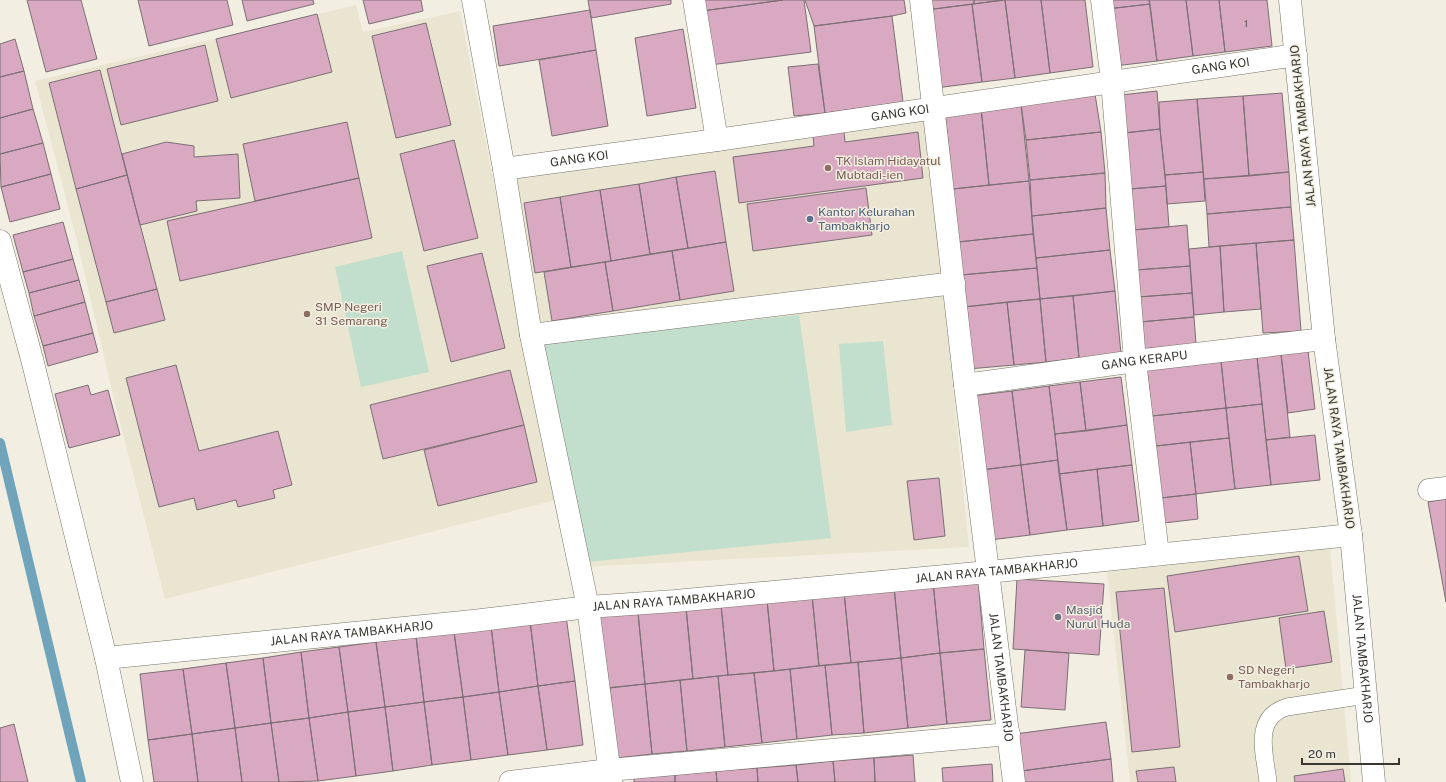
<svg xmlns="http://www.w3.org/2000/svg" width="1446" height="782" font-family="'Public Sans',sans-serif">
<rect width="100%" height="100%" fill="#f2efe2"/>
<path fill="#eae5d1" d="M356,5L363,32L460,11L556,500L165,599L112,391L76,237L35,81Z
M926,117L969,547L583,567L510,175Z
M1330,547L1351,782H1130L1107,572Z"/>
<path fill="#c1dfcc" d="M402,251L429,372L361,387L335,267Z
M799,315L831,538L587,562L542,343Z
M883,341L892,425L846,432L839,344Z"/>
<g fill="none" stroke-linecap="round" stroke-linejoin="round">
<path stroke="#6fa4ba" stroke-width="10" d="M0,443L81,782"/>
</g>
<path fill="#d9a9c1" stroke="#7b6f75" d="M27,0H81L97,59L46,72Z
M138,0H227L233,25L149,46Z
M242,0H313L314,4L247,21Z
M363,0H421L423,11L369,24Z
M588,0H671V4L591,18Z
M701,0H783L702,11Z
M783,0H804L811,52L710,65L702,11Z
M805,0H904L906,13L892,16L814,26Z
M925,0H974V4L926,10Z
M974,0H1003L974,4Z
M1005,0L1015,78L982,82L972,4Z
M1005,0H1041L1050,73L1015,78Z
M1041,0H1085L1093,67L1050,73Z
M1106,0H1149L1150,4L1107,9Z
M1149,0H1186L1193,56L1157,61Z
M1186,0H1219L1225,52L1193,56Z
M1219,0H1267L1272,46L1225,52Z
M972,4L982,82L936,88L926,10Z
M1150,4L1157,61L1114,66L1107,9Z
M590,10L596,50L499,66L493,26Z
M317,14L332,72L231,98L216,39Z
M892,16L903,102L825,113L814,26Z
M426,23L451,125L396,138L372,36Z
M683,29L696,108L647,116L635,38Z
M15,39L24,71L0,77V44Z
M205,45L218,101L121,125L107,69Z
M596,50L608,126L552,136L539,60Z
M818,64L825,113L794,116L788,67Z
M100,70L127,175L76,189L49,83Z
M24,71L33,109L0,118V77Z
M1157,91L1160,129L1124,133L1121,95Z
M1282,93L1289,172L1249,176L1243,96Z
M1095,94L1101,132L1026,140L1021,104Z
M1243,96L1249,176L1204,179L1197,99Z
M1197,99L1203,172L1165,175L1160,129L1159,102Z
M1021,104L1029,181L989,185L981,108Z
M981,108L989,185L953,189L945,112Z
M33,109L43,143L0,154V118Z
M347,122L359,178L255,201L243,144Z
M1160,129L1166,186L1130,189L1124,133Z
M844,132L845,142L918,132L923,178L739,203L733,157L814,146L813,136Z
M1101,132L1105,173L1030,180L1026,140Z
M454,140L478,238L424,251L400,154Z
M166,142L194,146V157L238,154L240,198L196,201L197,211L140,225L122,154Z
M43,143L51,174L1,187L0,154Z
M715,171L726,242L688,248L676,177Z
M1203,172L1205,201L1167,204L1165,175Z
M1289,172L1291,207L1207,214L1204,179Z
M1105,173L1106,208L1032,216L1030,180Z
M51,174L60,209L10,222L1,187Z
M127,175L157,289L106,302L76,189Z
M676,177L688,248L650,254L639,184Z
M359,178L372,238L180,281L167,221Z
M1029,181L1033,234L958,242L953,189Z
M639,184L650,254L611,261L600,190Z
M1166,186L1169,227L1133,230L1130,189Z
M866,188L872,235L753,251L747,204Z
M600,190L611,261L571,267L560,197Z
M560,197L571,267L535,273L524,203Z
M1291,207L1294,240L1209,247L1207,214Z
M1106,208L1110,250L1036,258L1032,216Z
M63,222L73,259L23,272L13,235Z
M1187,225L1190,266L1136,270L1133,230Z
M1033,234L1037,268L961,275L958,242Z
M1294,240L1301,331L1263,333L1256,243Z
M726,242L734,291L680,300L672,251Z
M1256,243L1261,309L1224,312L1220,246Z
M1220,246L1224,312L1194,315L1189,249Z
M1110,250L1115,291L1040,299L1036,258Z
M672,251L680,300L613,311L605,262Z
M482,253L505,348L451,362L427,266Z
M73,259L79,280L29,293L23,272Z
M605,262L613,311L552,321L544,272Z
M1190,266L1192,293L1138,297L1136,270Z
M1037,268L1040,299L964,307L961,275Z
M79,280L85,302L34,316L29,293Z
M157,289L165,320L114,333L106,302Z
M1115,291L1121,354L1079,358L1073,296Z
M1192,293L1194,317L1140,322L1138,297Z
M1073,296L1079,358L1046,362L1040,299Z
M1040,299L1046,362L1014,365L1007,302Z
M85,302L93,333L43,346L34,316Z
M1007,302L1014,365L968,369L964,307Z
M1194,317L1196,344L1142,349L1140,322Z
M93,333L98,352L48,366L43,346Z
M1308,351L1315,409L1288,413L1281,354Z
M1281,354L1290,437L1266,440L1257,357Z
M1257,357L1262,404L1226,408L1221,361Z
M1221,361L1226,408L1152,416L1147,369Z
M176,365L199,451L278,431L292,485L273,490L275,498L238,507L236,500L197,510L194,498L159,507L126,378Z
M510,370L524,425L383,459L370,405Z
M1121,377L1127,425L1086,431L1080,382Z
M1080,382L1086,431L1055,434L1049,386Z
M88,385L91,395L108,390L120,435L69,448L55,394Z
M1049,386L1058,460L1021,465L1012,391Z
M1012,391L1021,465L981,470L972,396Z
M1262,404L1271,485L1235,489L1226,408Z
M1226,408L1229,438L1156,446L1152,416Z
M524,425L537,482L438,506L424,450Z
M1127,425L1132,465L1059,474L1055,434Z
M1315,435L1320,480L1271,485L1266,440Z
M1229,438L1235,489L1196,494L1190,442Z
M1190,442L1196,494L1161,498L1156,446Z
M1058,460L1067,530L1030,535L1021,465Z
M1021,465L1030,535L990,540L981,470Z
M1132,465L1139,521L1103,526L1097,469Z
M1097,469L1103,526L1067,530L1059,474Z
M939,478L945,536L914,540L907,481Z
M1196,494L1198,519L1164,523L1161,498Z
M1446,499V602L1428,502Z
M1299,556L1308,611L1175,632L1167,576Z
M978,578L984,649L940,653L933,582Z
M1017,579L1104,584L1099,655L1013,649Z
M933,582L940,653L901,658L894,587Z
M894,587L901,658L851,663L844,592Z
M1164,588L1180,747L1132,752L1116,592Z
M844,592L851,663L819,666L812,595Z
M812,595L819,666L774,671L767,600Z
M767,600L774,671L728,675L721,605Z
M721,605L728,675L693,679L686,608Z
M686,608L693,679L645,684L638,613Z
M1324,611L1332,662L1286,669L1279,618Z
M638,613L645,684L605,688L597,617Z
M566,616L575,681L538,686L530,621Z
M530,621L538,686L499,692L491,626Z
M491,626L499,692L463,697L454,632Z
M454,632L463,697L424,702L416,637Z
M416,637L424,702L385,707L376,642Z
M376,642L385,707L348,712L339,647Z
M339,647L348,712L309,718L301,652Z
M984,649L991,720L947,724L940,653Z
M1025,650L1069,653L1065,710L1021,707Z
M301,652L309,718L271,723L263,658Z
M940,653L947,724L908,728L901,658Z
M263,658L271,723L235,728L226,663Z
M901,658L908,728L864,733L858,662Z
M858,662L864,733L832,735L825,665Z
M226,663L235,728L192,734L183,669Z
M825,665L832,735L797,739L790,669Z
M183,669L192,734L148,740L140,674Z
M790,669L797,739L762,743L754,673Z
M754,673L762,743L725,747L718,676Z
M718,676L725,747L687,751L680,680Z
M680,680L687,751L652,754L645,684Z
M575,681L583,745L547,750L538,686Z
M645,684L652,754L617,758L610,688Z
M538,686L547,750L508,755L499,692Z
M499,692L508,755L471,760L463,697Z
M463,697L471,760L432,765L424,702Z
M424,702L432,765L393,771L385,707Z
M385,707L393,771L356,776L348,712Z
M348,712L356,776L318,781L309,718Z
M309,718L318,781L279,782L271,723Z
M1106,722L1111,759L1021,771L1015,734Z
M271,723L279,782H242L235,728Z
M14,724L28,782H0V728Z
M235,728L242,782H198L192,734Z
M192,734L198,782H154L148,740Z
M913,755L915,782H875L874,758Z
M874,758L875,782H835L833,761Z
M1111,759L1113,782H1022L1021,771Z
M833,761L835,782H798L796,765Z
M992,764L993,782H943L942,768Z
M796,765L798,782H758L757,768Z
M1174,767L1176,782H1138L1136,771Z
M757,768L758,782H717L716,771Z
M1343,769L1345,782H1295L1294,776Z
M716,771L717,782H675V775Z
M675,775V782H634V778Z"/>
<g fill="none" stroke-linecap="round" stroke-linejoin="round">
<defs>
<path id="service" d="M1268,782C1265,754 1252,718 1287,707L1366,695"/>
<g id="minor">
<path d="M473,0L504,169L531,335L588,607L611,782"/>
<path d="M694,0L717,140"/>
<path id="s1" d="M921,0L965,385L1014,782"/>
<path d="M1102,0L1112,81L1135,361L1158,554"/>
<path id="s2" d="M504,169L717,140L1296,55"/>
<path d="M0,241L33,363L106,658L132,782"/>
<path d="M531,335L954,283"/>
<path id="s3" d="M965,385L1135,361L1324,339"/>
<path d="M1429,490L1446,488"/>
<path id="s4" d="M1351,535L1374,782"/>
<path id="s5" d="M106,658L473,621L588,607L675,601L988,572L1351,535L1324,339L1290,0"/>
<path d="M510,782L609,770L1009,734"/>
</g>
</defs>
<use href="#service" stroke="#777469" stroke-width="18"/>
<use href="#minor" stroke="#777469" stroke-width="23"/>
<use href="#service" stroke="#fff" stroke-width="17"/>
<use href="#minor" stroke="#fff" stroke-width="22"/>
</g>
<g fill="#8d6e63" stroke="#f2efe2" stroke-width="1.5">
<circle cx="828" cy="168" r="4"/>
<circle cx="307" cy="314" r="4"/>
<circle cx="1230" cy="677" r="4"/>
</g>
<circle fill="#5c6f8a" stroke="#f2efe2" stroke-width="1.5" cx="810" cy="219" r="4"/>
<circle fill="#6b7280" stroke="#f2efe2" stroke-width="1.5" cx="1058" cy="617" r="4"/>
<g text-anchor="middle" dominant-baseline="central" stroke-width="3" stroke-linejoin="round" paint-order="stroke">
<g font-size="10" fill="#605456">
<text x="1246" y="23">1</text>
</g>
<g font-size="12" fill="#383732" stroke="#f2efe2">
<text stroke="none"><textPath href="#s2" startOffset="724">GANG KOI</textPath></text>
<text stroke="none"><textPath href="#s2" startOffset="400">GANG KOI</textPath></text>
<text transform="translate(1303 126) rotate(-96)">JALAN RAYA TAMBAKHARJO</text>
<text stroke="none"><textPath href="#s2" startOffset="76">GANG KOI</textPath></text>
<text stroke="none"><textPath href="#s3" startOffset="181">GANG KERAPU</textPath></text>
<text transform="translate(1339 448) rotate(82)">JALAN RAYA TAMBAKHARJO</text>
<text stroke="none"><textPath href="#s5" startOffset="895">JALAN RAYA TAMBAKHARJO</textPath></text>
<text stroke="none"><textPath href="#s5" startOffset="571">JALAN RAYA TAMBAKHARJO</textPath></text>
<text stroke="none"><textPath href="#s5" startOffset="247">JALAN RAYA TAMBAKHARJO</textPath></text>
<text stroke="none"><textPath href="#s4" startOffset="124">JALAN TAMBAKHARJO</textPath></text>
<text stroke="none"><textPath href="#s1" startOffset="682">JALAN TAMBAKHARJO</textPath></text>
</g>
<g font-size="12" fill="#785e54" stroke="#f2efe2" text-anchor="start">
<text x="836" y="161">TK Islam Hidayatul<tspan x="836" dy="14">Mubtadi-ien</tspan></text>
<text x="315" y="307">SMP Negeri<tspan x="315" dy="14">31 Semarang</tspan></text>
<text x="1238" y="670">SD Negeri<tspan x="1238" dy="14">Tambakharjo</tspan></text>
</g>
<g font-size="12" fill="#4e5e75" stroke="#f2efe2" text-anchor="start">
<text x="818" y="212">Kantor Kelurahan<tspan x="818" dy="14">Tambakharjo</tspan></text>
</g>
<g font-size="12" fill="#5b616d" stroke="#f2efe2" text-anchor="start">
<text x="1066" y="610">Masjid<tspan x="1066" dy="14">Nurul Huda</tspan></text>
</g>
</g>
<path d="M1302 758v6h97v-6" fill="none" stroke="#383732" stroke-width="2"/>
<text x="1308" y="758" font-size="12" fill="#383732" stroke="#f2efe2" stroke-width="3" paint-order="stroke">20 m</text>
</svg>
